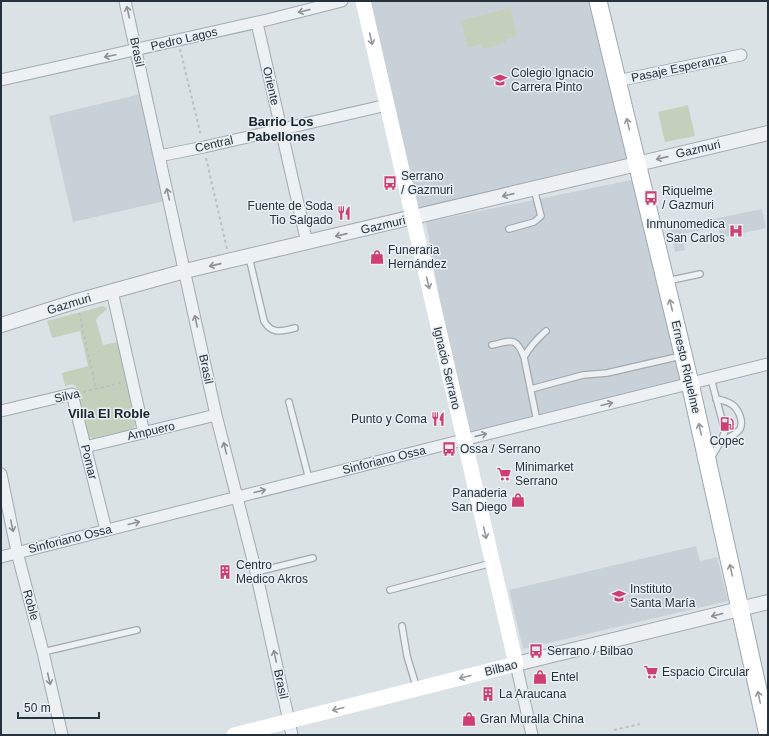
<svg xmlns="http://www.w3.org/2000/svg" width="769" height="736" font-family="Arial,sans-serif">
<rect width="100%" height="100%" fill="#dbe2e6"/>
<path fill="#c9d1d8" d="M370,1H595L630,159L418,212Z
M141,94L165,201L73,222L49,116Z
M636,179L682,384L469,435L450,360L426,222Z
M762,209L766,228L721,238L718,227L682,234L685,250L675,252L670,228Z
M696,546L700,561L717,557L728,601L523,649L509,590Z"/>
<path fill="#c5d0bc" d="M511,8L517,36L505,39L506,43L482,49L481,44L467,48L461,20Z
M688,105L695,136L665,142L658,112Z
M103,306L107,309L97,318L96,320L103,345L118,342L136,424L133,429L94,438L87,437L76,386L72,384L65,386L62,373L88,366L80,331L52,338L47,321Z"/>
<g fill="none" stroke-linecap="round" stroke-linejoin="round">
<defs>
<path id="service" d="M509,229L534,222L541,216L534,189
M249,257L264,321C272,335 282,331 295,328
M667,281L700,274
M492,345C511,341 516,336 524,357
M711,379L725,431L721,441L711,458
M531,389L583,375L607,373L681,356
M716,399C721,400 727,401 731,404C738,408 744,421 740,429C736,435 728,438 721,441
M289,402L309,479
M537,421L524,357C530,346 537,339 546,331
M256,572L313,558
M390,590L492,563
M402,626L407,656L417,689
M43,652L137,630"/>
<path id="minor" d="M125,1L216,415L256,572L292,735
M257,23L307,243
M1,80L267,20L342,1
M617,81L741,55
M159,156L204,147L387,105
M112,291L144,433
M1,411L72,394L106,530
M85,447L216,415
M1,474L17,552L43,652L62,735
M1,557L459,441L768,364
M516,664L532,735"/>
<path id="tertiary" d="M1,325L77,301L185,271L768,133
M516,664L768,602"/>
<path id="primary" d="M598,1L690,383L768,735"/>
</defs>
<use href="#service" stroke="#a1aab0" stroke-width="8"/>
<use href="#minor" stroke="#a1aab0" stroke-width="13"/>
<use href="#tertiary" stroke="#a1aab0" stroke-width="16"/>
<use href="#primary" stroke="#9ba8b2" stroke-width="19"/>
<path stroke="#babfc4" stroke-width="2" stroke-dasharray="3 3" stroke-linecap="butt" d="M180,49L201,136
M206,158L227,249
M79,313L96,388
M83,392L123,382
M614,730L640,724"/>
<use href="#service" stroke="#eef1f4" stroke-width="5.5"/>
<use href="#minor" stroke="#eef1f4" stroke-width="11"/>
<use href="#tertiary" stroke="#eef1f4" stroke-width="14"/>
<path stroke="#fff" stroke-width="15" d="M234,735L516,664L363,1"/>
<use href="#primary" stroke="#fff" stroke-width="17"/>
</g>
<defs><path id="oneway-shaft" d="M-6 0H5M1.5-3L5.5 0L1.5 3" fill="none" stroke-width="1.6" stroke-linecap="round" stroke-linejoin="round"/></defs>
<g stroke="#8a9298">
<use href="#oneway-shaft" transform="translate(304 11) rotate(166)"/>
<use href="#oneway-shaft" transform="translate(128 12) rotate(-103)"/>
<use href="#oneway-shaft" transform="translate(110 56) rotate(168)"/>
<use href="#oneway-shaft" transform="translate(662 158) rotate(167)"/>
<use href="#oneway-shaft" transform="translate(168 194) rotate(-103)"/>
<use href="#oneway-shaft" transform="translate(508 195) rotate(167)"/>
<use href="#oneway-shaft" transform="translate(341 235) rotate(167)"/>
<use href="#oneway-shaft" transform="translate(215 265) rotate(167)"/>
<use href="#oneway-shaft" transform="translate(196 321) rotate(-102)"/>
<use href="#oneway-shaft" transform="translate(607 404) rotate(-14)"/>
<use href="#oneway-shaft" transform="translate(481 435) rotate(-14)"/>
<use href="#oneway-shaft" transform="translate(225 448) rotate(-104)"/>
<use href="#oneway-shaft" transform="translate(260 491) rotate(-14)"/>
<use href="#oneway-shaft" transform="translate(134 523) rotate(-14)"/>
<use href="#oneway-shaft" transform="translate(12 526) rotate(78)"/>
<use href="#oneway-shaft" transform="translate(717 615) rotate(166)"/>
<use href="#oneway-shaft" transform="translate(275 656) rotate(-102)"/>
<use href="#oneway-shaft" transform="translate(49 679) rotate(77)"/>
</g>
<g stroke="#92989e">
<use href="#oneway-shaft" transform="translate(371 39) rotate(77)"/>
<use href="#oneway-shaft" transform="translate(628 124) rotate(-104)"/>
<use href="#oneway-shaft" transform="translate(428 283) rotate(77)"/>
<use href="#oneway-shaft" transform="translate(671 305) rotate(-104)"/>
<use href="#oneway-shaft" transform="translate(700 429) rotate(-102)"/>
<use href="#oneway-shaft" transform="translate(485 533) rotate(77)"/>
<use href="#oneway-shaft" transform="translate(731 570) rotate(-102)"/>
<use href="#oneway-shaft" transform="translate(465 677) rotate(166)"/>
<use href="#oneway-shaft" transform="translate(759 697) rotate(-102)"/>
<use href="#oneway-shaft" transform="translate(338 709) rotate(166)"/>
</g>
<defs>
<symbol id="school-bare" viewBox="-9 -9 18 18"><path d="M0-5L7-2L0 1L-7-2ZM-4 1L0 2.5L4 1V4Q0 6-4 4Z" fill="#ce3e70" stroke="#ebf0f4" stroke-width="2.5" paint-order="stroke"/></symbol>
<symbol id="bus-bare" viewBox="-9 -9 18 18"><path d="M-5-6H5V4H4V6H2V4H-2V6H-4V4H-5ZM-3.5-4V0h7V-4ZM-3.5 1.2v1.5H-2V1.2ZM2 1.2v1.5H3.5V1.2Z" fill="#ce3e70" stroke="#ebf0f4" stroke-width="2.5" paint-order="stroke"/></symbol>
<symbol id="restaurant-bare" viewBox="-9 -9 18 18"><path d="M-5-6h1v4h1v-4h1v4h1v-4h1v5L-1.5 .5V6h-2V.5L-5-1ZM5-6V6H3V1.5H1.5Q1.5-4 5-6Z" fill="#ce3e70" stroke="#ebf0f4" stroke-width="2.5" paint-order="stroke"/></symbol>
<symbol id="hospital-bare" viewBox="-9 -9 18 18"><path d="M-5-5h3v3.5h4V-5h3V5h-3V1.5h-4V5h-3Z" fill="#ce3e70" stroke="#ebf0f4" stroke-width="2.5" paint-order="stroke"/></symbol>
<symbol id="shop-bare" viewBox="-9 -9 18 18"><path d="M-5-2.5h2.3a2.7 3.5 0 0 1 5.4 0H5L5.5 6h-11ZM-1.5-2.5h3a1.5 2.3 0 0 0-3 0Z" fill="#ce3e70" stroke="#ebf0f4" stroke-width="2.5" paint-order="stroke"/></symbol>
<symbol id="fuel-bare" viewBox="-9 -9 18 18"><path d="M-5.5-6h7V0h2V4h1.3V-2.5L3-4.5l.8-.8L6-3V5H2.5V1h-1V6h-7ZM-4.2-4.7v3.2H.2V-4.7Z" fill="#ce3e70" stroke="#ebf0f4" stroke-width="2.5" paint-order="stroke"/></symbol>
<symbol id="supermarket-bare" viewBox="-9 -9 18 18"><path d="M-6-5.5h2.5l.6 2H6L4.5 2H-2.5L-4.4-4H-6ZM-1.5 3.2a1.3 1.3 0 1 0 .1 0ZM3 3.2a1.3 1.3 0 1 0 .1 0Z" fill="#ce3e70" stroke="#ebf0f4" stroke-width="2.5" paint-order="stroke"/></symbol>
<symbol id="building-bare" viewBox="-9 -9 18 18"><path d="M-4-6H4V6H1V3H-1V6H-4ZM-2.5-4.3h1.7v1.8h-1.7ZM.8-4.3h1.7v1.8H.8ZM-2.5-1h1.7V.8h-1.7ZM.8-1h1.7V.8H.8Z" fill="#ce3e70" stroke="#ebf0f4" stroke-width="2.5" paint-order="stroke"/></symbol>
</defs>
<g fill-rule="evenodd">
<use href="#school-bare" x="490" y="70" width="20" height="20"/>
<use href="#bus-bare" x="380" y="173" width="20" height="20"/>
<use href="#bus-bare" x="641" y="188" width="20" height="20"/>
<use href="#restaurant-bare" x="334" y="203" width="20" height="20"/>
<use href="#hospital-bare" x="726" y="221" width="20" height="20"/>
<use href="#shop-bare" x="367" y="247" width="20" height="20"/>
<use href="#restaurant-bare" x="428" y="409" width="20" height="20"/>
<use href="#fuel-bare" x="717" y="414" width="20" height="20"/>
<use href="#bus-bare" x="439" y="439" width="20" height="20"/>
<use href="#supermarket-bare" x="494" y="464" width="20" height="20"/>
<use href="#shop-bare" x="508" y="490" width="20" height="20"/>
<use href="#building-bare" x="215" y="562" width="20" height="20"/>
<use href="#school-bare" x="609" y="586" width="20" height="20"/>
<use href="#bus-bare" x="526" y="641" width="20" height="20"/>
<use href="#supermarket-bare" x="641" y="662" width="20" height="20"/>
<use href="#shop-bare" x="530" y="667" width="20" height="20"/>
<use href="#building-bare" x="478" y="684" width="20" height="20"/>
<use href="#shop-bare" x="459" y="709" width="20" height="20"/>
</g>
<g text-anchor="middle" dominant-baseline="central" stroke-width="3" stroke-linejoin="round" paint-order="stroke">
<g font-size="12" fill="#25323c" stroke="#ebf0f4">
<text transform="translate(184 39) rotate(-13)">Pedro Lagos</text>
<text transform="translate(137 52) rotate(78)">Brasil</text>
<text transform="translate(679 68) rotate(-12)">Pasaje Esperanza</text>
<text transform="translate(271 86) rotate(77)">Oriente</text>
<text transform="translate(214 144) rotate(-13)">Central</text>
<text transform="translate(698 149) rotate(-13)">Gazmuri</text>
<text transform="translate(383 225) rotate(-13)">Gazmuri</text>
<text transform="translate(69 304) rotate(-17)">Gazmuri</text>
<text transform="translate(686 367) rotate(77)">Ernesto Riquelme</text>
<text transform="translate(447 368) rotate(77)">Ignacio Serrano</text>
<text transform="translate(206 369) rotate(78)">Brasil</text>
<text transform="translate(67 396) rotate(-13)">Silva</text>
<text transform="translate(151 431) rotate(-13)">Ampuero</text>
<text transform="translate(384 460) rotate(-14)">Sinforiano Ossa</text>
<text transform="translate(89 462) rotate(76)">Pomar</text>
<text transform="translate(70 539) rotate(-14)">Sinforiano Ossa</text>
<text transform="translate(31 605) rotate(75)">Roble</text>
<text transform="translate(501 668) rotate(-14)">Bilbao</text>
<text transform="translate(281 684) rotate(78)">Brasil</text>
</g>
<g font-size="12" fill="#25323c" stroke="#ebf0f4" text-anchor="start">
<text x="511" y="73">Colegio Ignacio<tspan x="511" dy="14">Carrera Pinto</tspan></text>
<text x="401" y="176">Serrano<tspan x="401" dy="14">/ Gazmuri</tspan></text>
<text x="662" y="191">Riquelme<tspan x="662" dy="14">/ Gazmuri</tspan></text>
<text x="333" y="206" text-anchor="end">Fuente de Soda<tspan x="333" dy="14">Tio Salgado</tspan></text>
<text x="725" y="224" text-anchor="end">Inmunomedica<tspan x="725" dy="14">San Carlos</tspan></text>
<text x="388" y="250">Funeraria<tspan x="388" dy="14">Hernández</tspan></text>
<text x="427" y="419" text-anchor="end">Punto y Coma</text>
<text x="727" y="441" text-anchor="middle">Copec</text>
<text x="460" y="449">Ossa / Serrano</text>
<text x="515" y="467">Minimarket<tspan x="515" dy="14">Serrano</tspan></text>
<text x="507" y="493" text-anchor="end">Panaderia<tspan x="507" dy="14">San Diego</tspan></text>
<text x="236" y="565">Centro<tspan x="236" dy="14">Medico Akros</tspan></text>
<text x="630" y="589">Instituto<tspan x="630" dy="14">Santa María</tspan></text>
<text x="547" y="651">Serrano / Bilbao</text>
<text x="662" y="672">Espacio Circular</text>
<text x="551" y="677">Entel</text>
<text x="499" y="694">La Araucana</text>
<text x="480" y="719">Gran Muralla China</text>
</g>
<g font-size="13" font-weight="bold" fill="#18232c" stroke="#ebf0f4">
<text x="281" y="121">Barrio Los<tspan x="281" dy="15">Pabellones</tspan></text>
<text x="109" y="413">Villa El Roble</text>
</g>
</g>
<rect width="769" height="736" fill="none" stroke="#25323c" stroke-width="4"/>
<path d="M18 712v6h81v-6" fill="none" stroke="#25323c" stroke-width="2"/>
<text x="24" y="712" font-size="12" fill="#25323c" stroke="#ebf0f4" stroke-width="3" paint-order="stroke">50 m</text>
</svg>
